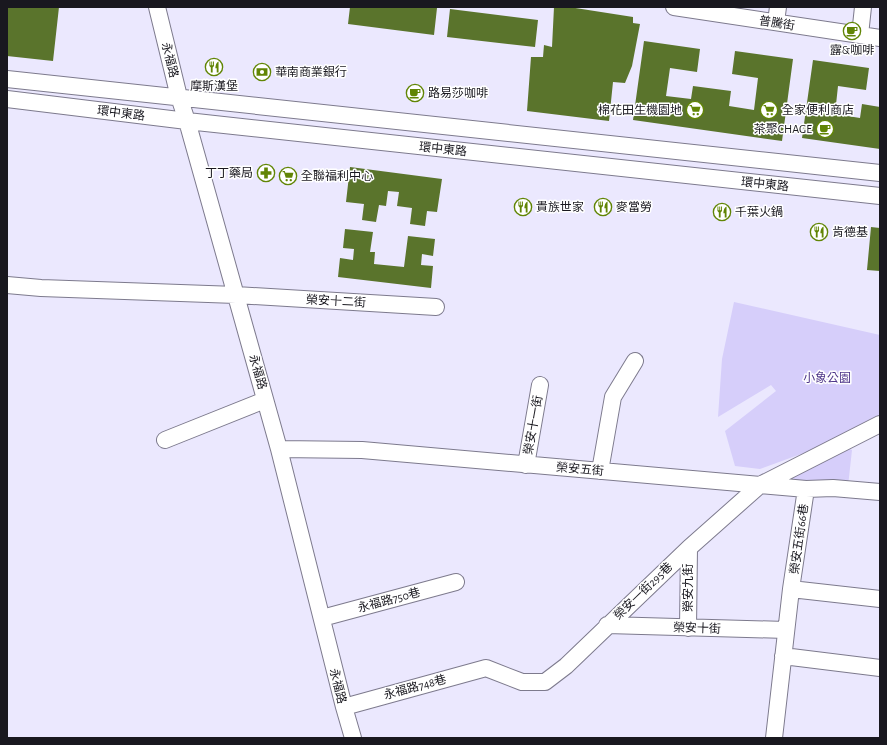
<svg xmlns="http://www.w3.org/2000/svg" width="887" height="745" font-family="'Alegreya Sans','Noto Sans TC',sans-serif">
<rect width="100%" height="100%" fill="#ebe8fe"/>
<path fill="#d6cefa" d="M734,302L880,335V414L812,450L760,469L735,466L725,431L776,391L771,385L718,417L722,359Z
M845,447L852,450L848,486L770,483Z"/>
<path fill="#5a742c" d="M7,7H59L53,61L7,56Z
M350,7L437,8L434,35L348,24Z
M554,7H569L633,17V23L640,24L632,66L625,83L613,82L609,121L527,111L531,57H543L544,45L552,47Z
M450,9L538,20L535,47L447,37Z
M644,41L700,49L697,72L670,68L666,96L691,99L693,86L731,91L729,106L754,110L758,78L732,74L735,51L793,59L782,141L633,120Z
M813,60L869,68L866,90L838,86L835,114L860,118L862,104L880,107V149L802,138Z
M350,167L442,179L437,212L427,211L425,226L410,224L412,208L397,206L399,192L388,191L386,206L379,205L376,222L362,220L364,204L346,202Z
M871,227L880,228V271L867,270Z
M345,229L373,232L370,252H375L374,264L404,267L408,236L435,239L433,256L422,254L421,265L433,266L431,288L338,277L340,258L353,260L354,249L343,248Z"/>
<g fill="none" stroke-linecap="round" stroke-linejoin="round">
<defs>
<path id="minor" d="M157,7L179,97L187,121L279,449L344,707L353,738
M674,7L880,38
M776,22L778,7
M860,35L863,7
M7,79L880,173
M7,99L187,121L880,196
M7,285L41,288L236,295L436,307
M165,440L265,400
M279,449L362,450L806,489L833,488L880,492
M526,465L540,385
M600,471L613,397L635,361
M791,589L880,599
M322,618L456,582
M607,625L786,630
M688,628L689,548
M783,656L880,668
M344,707L486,668L522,682H545L566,666L689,548L760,485L880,424
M774,738L791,589L806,489"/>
</defs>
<use href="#minor" stroke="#7d7a8d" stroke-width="18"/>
<use href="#minor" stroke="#fff" stroke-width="16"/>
</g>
<defs>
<symbol id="cafe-ring" viewBox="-11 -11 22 22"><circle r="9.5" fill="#fff" stroke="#618505" stroke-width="1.5"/><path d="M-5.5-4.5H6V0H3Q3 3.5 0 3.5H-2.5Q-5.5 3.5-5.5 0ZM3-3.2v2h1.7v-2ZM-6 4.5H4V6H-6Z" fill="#618505"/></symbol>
<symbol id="restaurant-ring" viewBox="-11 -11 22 22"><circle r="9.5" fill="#fff" stroke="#618505" stroke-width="1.5"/><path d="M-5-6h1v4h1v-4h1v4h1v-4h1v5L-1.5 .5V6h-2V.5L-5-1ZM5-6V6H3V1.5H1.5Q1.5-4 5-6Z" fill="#618505"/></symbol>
<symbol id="bank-ring" viewBox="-11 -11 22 22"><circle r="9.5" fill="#fff" stroke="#618505" stroke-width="1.5"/><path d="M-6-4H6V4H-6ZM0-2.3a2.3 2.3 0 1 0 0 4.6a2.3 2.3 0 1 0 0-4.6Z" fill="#618505"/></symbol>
<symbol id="supermarket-ring" viewBox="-11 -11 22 22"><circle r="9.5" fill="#fff" stroke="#618505" stroke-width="1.5"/><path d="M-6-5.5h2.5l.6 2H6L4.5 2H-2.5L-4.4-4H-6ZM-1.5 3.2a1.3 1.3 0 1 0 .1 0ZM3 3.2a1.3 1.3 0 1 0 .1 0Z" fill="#618505"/></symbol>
<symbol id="pharmacy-ring" viewBox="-11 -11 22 22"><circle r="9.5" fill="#fff" stroke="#618505" stroke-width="1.5"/><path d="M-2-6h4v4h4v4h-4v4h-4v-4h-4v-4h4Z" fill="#618505"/></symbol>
</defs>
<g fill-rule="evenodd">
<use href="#cafe-ring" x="842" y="21" width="20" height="20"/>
<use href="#restaurant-ring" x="204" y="57" width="20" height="20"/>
<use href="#bank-ring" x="252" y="62" width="20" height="20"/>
<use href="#cafe-ring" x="405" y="83" width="20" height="20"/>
<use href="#supermarket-ring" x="685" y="100" width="20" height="20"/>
<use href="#supermarket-ring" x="759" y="100" width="20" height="20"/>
<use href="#cafe-ring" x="815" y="119" width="20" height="20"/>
<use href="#pharmacy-ring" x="256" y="163" width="20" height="20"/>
<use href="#supermarket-ring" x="278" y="166" width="20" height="20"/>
<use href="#restaurant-ring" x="513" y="197" width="20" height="20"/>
<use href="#restaurant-ring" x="593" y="197" width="20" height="20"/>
<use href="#restaurant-ring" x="712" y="202" width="20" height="20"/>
<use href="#restaurant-ring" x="809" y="222" width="20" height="20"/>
</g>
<g text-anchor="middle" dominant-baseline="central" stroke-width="3" stroke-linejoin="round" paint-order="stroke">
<g font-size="12" fill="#19181f" stroke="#fff">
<text transform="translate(777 23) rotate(9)">普騰街</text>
<text transform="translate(170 60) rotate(76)">永福路</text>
<text transform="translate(121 113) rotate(7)">環中東路</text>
<text transform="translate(443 149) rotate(6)">環中東路</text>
<text transform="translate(765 184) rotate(6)">環中東路</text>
<text transform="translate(336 301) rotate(3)">榮安十二街</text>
<text transform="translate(258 372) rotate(74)">永福路</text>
<text transform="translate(533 425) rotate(-80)">榮安十一街</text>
<text transform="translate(580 469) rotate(5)">榮安五街</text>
<text transform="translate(799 539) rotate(-82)">榮安五街66巷</text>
<text transform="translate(688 588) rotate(-90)">榮安九街</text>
<text transform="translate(643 591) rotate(-44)">榮安一街295巷</text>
<text transform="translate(389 600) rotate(-15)">永福路750巷</text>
<text transform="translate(697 628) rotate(2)">榮安十街</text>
<text transform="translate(338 686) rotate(76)">永福路</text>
<text transform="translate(415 687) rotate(-15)">永福路748巷</text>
</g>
<g font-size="12" fill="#19181f" stroke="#fff" text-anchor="start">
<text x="852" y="50" text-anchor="middle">露&amp;咖啡</text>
<text x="275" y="72">華南商業銀行</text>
<text x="214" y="86" text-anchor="middle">摩斯漢堡</text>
<text x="428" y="93">路易莎咖啡</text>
<text x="682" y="110" text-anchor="end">棉花田生機園地</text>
<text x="782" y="110">全家便利商店</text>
<text x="812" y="129" text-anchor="end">茶聚CHAGE</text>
<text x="253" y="173" text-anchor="end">丁丁藥局</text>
<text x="301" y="176">全聯福利中心</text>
<text x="536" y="207">貴族世家</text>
<text x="616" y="207">麥當勞</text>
<text x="735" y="212">千葉火鍋</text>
<text x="832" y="232">肯德基</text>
</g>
<g font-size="12" fill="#4f3689" stroke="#fff">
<text x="827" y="378">小象公園</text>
</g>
</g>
<rect width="887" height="745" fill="none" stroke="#19181f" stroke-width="16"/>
</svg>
